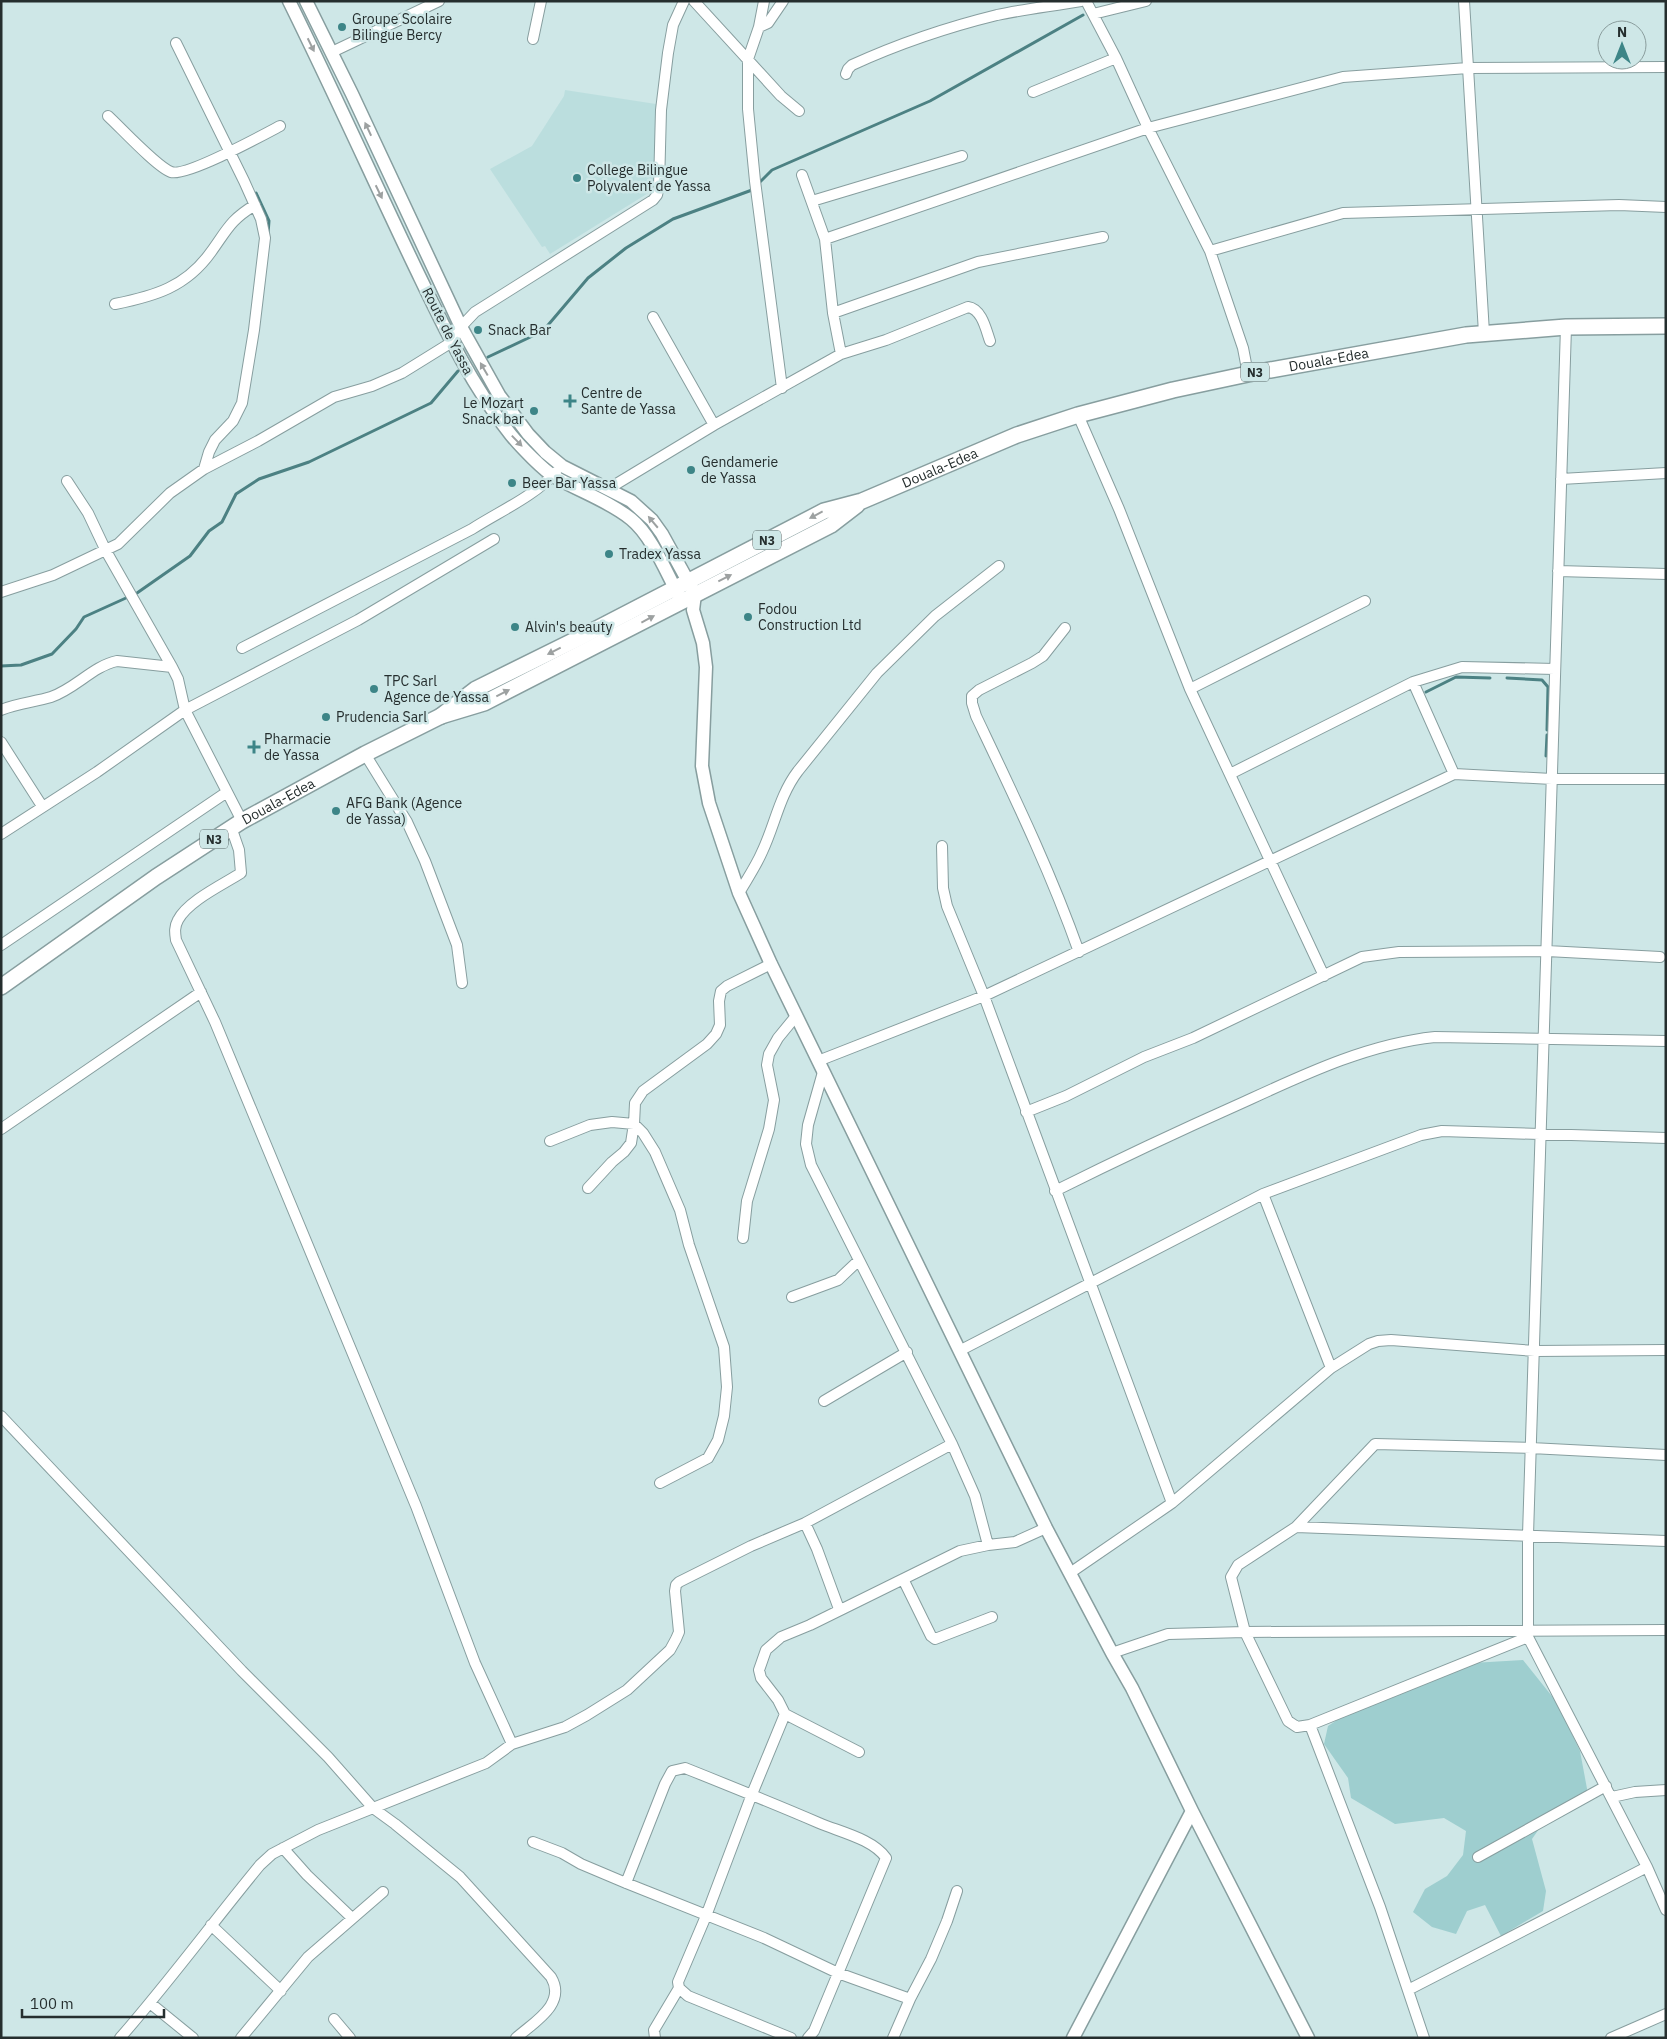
<svg xmlns="http://www.w3.org/2000/svg" width="1667" height="2039" font-family="'IBM Plex Sans',sans-serif">
<rect width="100%" height="100%" fill="#cee7e7"/>
<path fill="#bbdede" d="M565,90L656,104L658,187L550,254L545,246L542,247L490,169L532,146L564,96Z"/>
<path fill="#9ececf" d="M1523,1660L1555,1700L1580,1751L1588,1794L1546,1819L1532,1839L1546,1891L1543,1911L1501,1936L1485,1905L1467,1911L1456,1934L1432,1927L1413,1912L1425,1889L1447,1876L1463,1855L1466,1831L1444,1818L1395,1824L1351,1798L1348,1778L1324,1744L1328,1726L1354,1709L1472,1663Z"/>
<g fill="none" stroke-linecap="round" stroke-linejoin="round">
<path stroke="#4c8183" stroke-width="3" d="M256,193L269,221L268,234
M488,357L543,331L588,278L626,248L673,219L752,190L772,170L930,101L1083,15
M1,666L21,665L52,654L76,629L84,617L137,593L190,556L209,531L222,522L236,494L259,479L309,462L431,403L458,371
M1507,678L1542,680L1548,687L1547,730
M1426,692L1456,677L1490,678
M1546,756L1547,735"/>
<defs>
<path id="minor" d="M694,1L781,96L799,111
M764,1L759,27L748,59V109L755,181L782,388
M1086,1L1116,58L1148,128L1210,251L1243,348L1248,374
M1464,1L1484,333
M1093,14L1146,1
M759,27L768,23L783,1
M533,39L541,1
M176,43L244,181L261,219L265,238L254,330L242,403L233,421L215,440L209,452L204,469
M332,52L439,1
M846,74L848,69L852,65C898,44 948,27 997,15C1025,9 1053,6 1081,1
M1033,92L1116,58
M108,116C121,128 157,167 171,172C186,177 263,135 280,126
M802,175L825,239L833,313L841,354
M812,201L962,156
M825,239L1148,128L1343,77L1468,68L1666,67
M1210,251L1343,213L1619,205L1666,207
M115,304C155,296 186,287 211,252C227,230 230,220 255,205
M833,313L978,262L1103,237
M653,317L714,425
M1566,327L1528,1535V1637L1647,1867L1666,1910
M1078,415L1119,509L1190,689L1324,976
M1561,479L1666,473
M67,481L88,513L106,551L172,667L178,679L185,710L242,821
M608,489L714,425L841,354L886,340L968,307C982,309 986,330 990,341
M1558,571L1666,574
M1,592L53,575L118,544L170,493L204,469L258,441L334,397L372,386L402,373L452,342L458,330L475,312L653,200L657,195L659,186L661,110L668,53L673,25L684,1
M1065,628L1043,656L1032,663L979,690L972,696V703L976,716C1013,794 1050,870 1079,952
M242,648L472,529C500,511 533,497 556,472
M1413,682L1454,774
M1190,689L1365,601
M1,710C17,703 35,702 51,697C75,689 93,666 117,661L172,667
M1,742L42,806
M365,754L407,822L425,861L457,945L462,983
M1230,774L1413,682L1462,667L1555,669
M231,827L239,850L241,873C222,885 188,901 178,920C174,927 175,933 176,940L215,1022L416,1506L475,1663L512,1744
M1,834L97,772L185,710L358,620L494,539
M942,846L943,888L947,906L984,996L1172,1503
M739,893C747,879 756,866 762,852C775,825 779,796 798,771L877,673L935,616L999,566
M1,945L227,792
M818,1061L984,996L1454,774L1552,779H1666
M823,1072L808,1125L806,1144L811,1165L952,1444L975,1496L988,1545
M1026,1112L1066,1096L1144,1057L1193,1038L1362,957L1399,952L1547,951L1660,957
M1,1129L201,992
M550,1141L590,1125L612,1122L634,1124L643,1133L655,1152L680,1210L689,1245L724,1347L727,1387L724,1416L718,1440L708,1458L660,1483
M588,1188L612,1162L624,1152L631,1143L634,1124L635,1103L643,1091L707,1044L716,1034L720,1025L719,1001L721,991L727,986L771,964
M1055,1191C1117,1160 1181,1130 1244,1102C1305,1074 1368,1044 1435,1037L1666,1041
M1263,1194L1331,1368
M743,1238L747,1201L769,1129L774,1100L767,1065L769,1054L778,1038L796,1016
M792,1297L838,1280L858,1261
M961,1350L1263,1194L1421,1135L1442,1131L1666,1138
M824,1401L907,1352
M1,1416L242,1671L328,1757L373,1808L395,1824L460,1877L551,1977C567,2004 534,2022 516,2038
M805,1523L817,1549L839,1609
M1296,1527L1666,1541
M1070,1573L1172,1503L1331,1368L1369,1344L1378,1341L1391,1340L1535,1351L1666,1350
M903,1579L931,1636L935,1639L992,1617
M1528,1637L1310,1725L1297,1727L1288,1721L1245,1632L1231,1577L1238,1565L1296,1527L1375,1444L1531,1448L1666,1455
M1112,1653L1168,1634L1245,1632L1666,1630
M785,1714L859,1752
M1310,1725L1380,1907L1424,2038
M1612,1797L1635,1792L1666,1790
M533,1842L562,1853L581,1864L626,1883L764,1938L838,1973L910,1999
M283,1848L307,1875L352,1918
M1478,1857L1606,1786
M626,1883L665,1784L672,1771L685,1768C730,1786 775,1804 819,1823C840,1832 873,1839 886,1858L814,2031L808,2038
M211,1925L281,1991
M1408,1990L1647,1867
M150,2003L193,2038
M334,2019L350,2038
M120,2038C169,1982 213,1922 260,1865L272,1854L318,1830L486,1763L512,1744L565,1727L587,1715L627,1690L670,1650L676,1639L679,1632L675,1591L676,1585L679,1582L751,1546L805,1523L952,1444
M241,2038L308,1957L383,1892
M655,2038L654,2030L679,1988
M791,2038L688,1996L679,1988L678,1982L706,1916L752,1794L785,1714L778,1700L761,1678L759,1670L766,1650L781,1637L810,1625L960,1551L988,1545L1015,1542L1046,1528
M893,2038L910,1999L931,1959L947,1921L957,1891
M1611,2038L1666,2014"/>
<path id="major" d="M289,1C332,88 372,177 414,265C442,323 470,384 511,435C520,446 544,471 555,477C579,491 609,501 631,519C652,536 666,572 679,596
M306,1L352,94L461,327L499,395L528,434L545,452L562,466L631,501L652,520L662,534L695,594L693,610L703,643L706,667L702,766L709,803L739,893L771,964L1046,1528L1112,1653L1132,1688L1192,1811L1308,2038
M1073,2038L1192,1811"/>
<g id="highway">
<path id="s1" d="M441,716L476,689L579,638L824,511L862,501L1017,435L1078,415L1173,390L1248,374L1466,335L1566,327L1666,326"/>
<path id="s2" d="M1,987L156,877L242,821L365,754L441,716L484,703L831,525L857,505"/>
</g>
</defs>
<use href="#minor" stroke="#879e9f" stroke-width="12"/>
<use href="#major" stroke="#879e9f" stroke-width="15"/>
<use href="#highway" stroke="#879e9f" stroke-width="18"/>
<use href="#minor" stroke="#fff" stroke-width="10"/>
<use href="#major" stroke="#fff" stroke-width="12"/>
<use href="#highway" stroke="#fff" stroke-width="15"/>
</g>
<defs><path id="oneway-solid" d="M-6-.8H1V-3.2L6.5 0L1 3.2V.8H-6Z" transform="scale(1.25)"/></defs>
<g fill="#9da1a1">
<use href="#oneway-solid" transform="translate(311 45) rotate(64)"/>
<use href="#oneway-solid" transform="translate(368 129) rotate(-115)"/>
<use href="#oneway-solid" transform="translate(379 192) rotate(64)"/>
<use href="#oneway-solid" transform="translate(484 369) rotate(-120)"/>
<use href="#oneway-solid" transform="translate(517 441) rotate(46)"/>
<use href="#oneway-solid" transform="translate(816 515) rotate(152)"/>
<use href="#oneway-solid" transform="translate(653 522) rotate(-130)"/>
<use href="#oneway-solid" transform="translate(725 578) rotate(-27)"/>
<use href="#oneway-solid" transform="translate(648 619) rotate(-28)"/>
<use href="#oneway-solid" transform="translate(554 651) rotate(153)"/>
<use href="#oneway-solid" transform="translate(503 693) rotate(-27)"/>
</g>
<g fill="#3d8587" stroke="#cee7e7" stroke-width="2">
<circle cx="342" cy="27" r="5"/>
<circle cx="577" cy="178" r="5"/>
<circle cx="478" cy="330" r="5"/>
<path d="M567.5 393.5h5v5h5v5h-5v5h-5v-5h-5v-5h5z"/>
<circle cx="534" cy="411" r="5"/>
<circle cx="691" cy="470" r="5"/>
<circle cx="512" cy="483" r="5"/>
<circle cx="609" cy="554" r="5"/>
<circle cx="748" cy="617" r="5"/>
<circle cx="515" cy="627" r="5"/>
<circle cx="374" cy="689" r="5"/>
<circle cx="326" cy="717" r="5"/>
<path d="M251.5 739.5h5v5h5v5h-5v5h-5v-5h-5v-5h5z"/>
<circle cx="336" cy="811" r="5"/>
</g>
<g text-anchor="middle" dominant-baseline="central" stroke-width="5" stroke-linejoin="round" paint-order="stroke">
<g fill="#cee7e7" stroke="#586666" stroke-width="1">
<rect x="1241" y="362.5" width="28" height="19" rx="4"/>
<rect x="753" y="530.5" width="28" height="19" rx="4"/>
<rect x="200" y="829.5" width="28" height="19" rx="4"/>
</g>
<g font-size="12" font-weight="bold" fill="#252e2e">
<text x="1255" y="372">N3</text>
<text x="767" y="540">N3</text>
<text x="214" y="839">N3</text>
</g>
<g font-size="14" fill="#252e2e" stroke="#cee7e7" text-anchor="start">
<text x="352" y="19">Groupe Scolaire<tspan x="352" dy="16">Bilingue Bercy</tspan></text>
<text x="587" y="170">College Bilingue<tspan x="587" dy="16">Polyvalent de Yassa</tspan></text>
<text x="488" y="330">Snack Bar</text>
<text x="581" y="393">Centre de<tspan x="581" dy="16">Sante de Yassa</tspan></text>
<text x="524" y="403" text-anchor="end">Le Mozart<tspan x="524" dy="16">Snack bar</tspan></text>
<text x="701" y="462">Gendamerie<tspan x="701" dy="16">de Yassa</tspan></text>
<text x="522" y="483">Beer Bar Yassa</text>
<text x="619" y="554">Tradex Yassa</text>
<text x="758" y="609">Fodou<tspan x="758" dy="16">Construction Ltd</tspan></text>
<text x="525" y="627">Alvin's beauty</text>
<text x="384" y="681">TPC Sarl<tspan x="384" dy="16">Agence de Yassa</tspan></text>
<text x="336" y="717">Prudencia Sarl</text>
<text x="264" y="739">Pharmacie<tspan x="264" dy="16">de Yassa</tspan></text>
<text x="346" y="803">AFG Bank (Agence<tspan x="346" dy="16">de Yassa)</tspan></text>
</g>
<g font-size="14" fill="#252e2e" stroke="#cee7e7">
<text transform="translate(448 331) rotate(63)">Route de Yassa</text>
<text stroke="none"><textPath href="#s1" startOffset="964">Douala-Edea</textPath></text>
<text stroke="none"><textPath href="#s1" startOffset="559">Douala-Edea</textPath></text>
<text stroke="none"><textPath href="#s2" startOffset="334">Douala-Edea</textPath></text>
</g>
</g>
<rect width="1667" height="2039" fill="none" stroke="#252e2e" stroke-width="5"/>
<g transform="translate(1622 45)"><circle r="24" fill="#cee7e7" stroke="#8a9d9d"/>
<path d="M0-4L9 19L0 12L-9 19Z" fill="#3d8587"/>
<text y="-8" font-size="14" font-weight="bold" text-anchor="middle" fill="#252e2e">N</text>
</g>
<path d="M22 2009v8h142v-8" fill="none" stroke="#252e2e" stroke-width="2.5"/>
<text x="30" y="2009" font-size="15" fill="#252e2e" stroke="#cee7e7" stroke-width="4" paint-order="stroke">100 m</text>
</svg>
